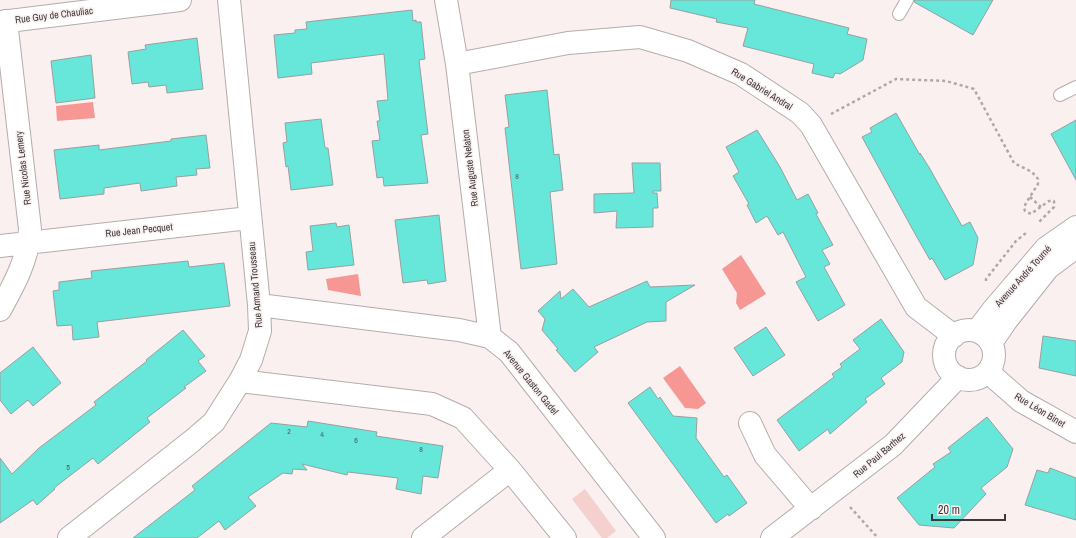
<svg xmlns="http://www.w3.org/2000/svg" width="1076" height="538" font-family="'Archivo Narrow',sans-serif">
<rect width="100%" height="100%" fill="#faf0f0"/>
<path fill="#f4d0ce" d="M585,489L616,531L607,538H602L572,499Z"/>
<path fill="#f69794" d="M93,102L95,118L57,121L56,106Z
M741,255L766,294L740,310L736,303L737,293L722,269Z
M358,274L361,296L328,290L326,279Z
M680,366L706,403L698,409L685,408L663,378Z"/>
<path fill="#67e7da" stroke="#97a09f" d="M671,0H755L754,4L849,28L847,34L867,39L863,60L840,74L835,73L833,78L812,73L814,64L743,46L748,28L716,22L717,19L670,8Z
M914,0H993L973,35L914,2Z
M412,10L413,21L416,20V22H421L425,59L419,60L428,134L421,135L428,183L384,186L383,177L377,178L372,141L380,140L377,121H380L377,101L388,100L384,54L311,63L312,74L278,78L274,35L295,33V30L307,29L306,22Z
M197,38L203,89L167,93L166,85L149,87L148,82L132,84L128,52L146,49L145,45Z
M91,55L95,98L56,103L51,61Z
M547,90L554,155L559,154L563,190L550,192L557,264L521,269L505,128L509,127L505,95Z
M896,113L920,155V153L930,169L962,226L970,222L978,238L973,265L945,280L932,258L930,260L914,232L862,137L872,132L870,128Z
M321,119L325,148H328L333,185L291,190L288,166L286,167L283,143L287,142L285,123Z
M1076,120V180L1051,134Z
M757,130L780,167L797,200L808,194L818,213L816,214L833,245L822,250L830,264L824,267L845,305L818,321L796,282L806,277L783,232L778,235L767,216L756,223L747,205L749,204L733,176L739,172L726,147Z
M206,135L210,168L196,169L197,175L176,177L177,186L141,191L140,183L104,188V194L60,199L54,150L99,145V150L171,141V139Z
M632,163H660L661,191H653V193H657L658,208H653V227L616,228L617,211L594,213V194L634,193Z
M439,215L446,281L428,284L427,280L403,283L395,220Z
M336,223L337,227L349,225L354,265L308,270L306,252L313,251L310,226Z
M188,261L189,267L224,263L230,306L97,322L99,337L73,340L72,325L57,326L53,291L59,290V282L92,278L91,271Z
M647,281L650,287L695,285L666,302V321L647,322L594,347L598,352L575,372L556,350L558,349L542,330L545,319L538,311L560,291L561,299L573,289L589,307Z
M881,319L904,352L902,362L881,378L885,384L865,399L867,402L830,434L828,429L799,451L777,420L834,377L832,374L842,367L840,364L860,349L853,340Z
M766,327L785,355L753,376L734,348Z
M183,330L205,356L198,361L206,371L184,387L186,388L147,418L150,422L98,464L93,458L54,488L55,489L37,505L33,500L0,523V458L12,474L39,448L96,405L94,402L147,361L146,360Z
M1043,336L1076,341V376L1039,368Z
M33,347L61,383L33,406L28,400L11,414L0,400V373Z
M650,387L658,399L660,397L673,416L697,418L696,438L724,477L727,475L747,503L729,516L728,514L716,523L628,403Z
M987,417L1013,449L1007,467L981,488L986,494L954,528L919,525L897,498L935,467L933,464L951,452L948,448Z
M308,421L377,432L376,436L443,446L438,478L423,476L421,494L396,489L398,478L348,472L347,475L302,464L307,470L293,469L292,474L283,473L248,497L256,506L225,530L219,521L197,538H133L195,490L192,486L271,423L307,427Z
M1050,468L1076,478V520L1025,505L1037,470L1048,473Z"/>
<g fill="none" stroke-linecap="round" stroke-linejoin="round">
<defs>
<path id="lane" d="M899,14L907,0
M1060,95L1076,87"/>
<path id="street" d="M446,0L457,64L490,337
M0,22L180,0
M457,64L568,43L640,37L688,51L741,74L800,113L811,125L916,307L954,336
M0,246L249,218
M259,305L459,330L490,337L509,352L654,538
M0,310C15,283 28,259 30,229L6,21
M944 355a25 25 0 1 1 50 0a25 25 0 1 1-50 0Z
M977,331L993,310L1046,248L1076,227
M991,343L1006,321L1048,268L1076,247
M988,372L1021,401L1076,432
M240,381L432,404L463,418L510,470L565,538
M750,423L765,455L811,509
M69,538L192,441L214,422L240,381L251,360L260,331L259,305L229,0
M423,538L510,470
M772,538L893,445L958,377"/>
</defs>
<use href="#lane" stroke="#b5acab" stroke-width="14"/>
<use href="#street" stroke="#b5acab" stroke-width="24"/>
<path stroke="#b0a8a8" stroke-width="2.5" stroke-dasharray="3 3" stroke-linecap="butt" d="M831,114L896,79L946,81L974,89L1014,163L1032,172L1038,179V184L1026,203L1024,208L1025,211L1031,214L1049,201H1054V207L1039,222
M1030,197L1041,207
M986,281V279L1016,241L1026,233
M850,507L878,538"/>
<use href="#lane" stroke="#fff" stroke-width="12"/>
<use href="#street" stroke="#fff" stroke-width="22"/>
</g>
<g text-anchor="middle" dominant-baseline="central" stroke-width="3" stroke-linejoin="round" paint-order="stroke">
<g font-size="8" fill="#486461">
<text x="517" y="176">8</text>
<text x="289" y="431">2</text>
<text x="322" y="434">4</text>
<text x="356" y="440">6</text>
<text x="421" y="449">8</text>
<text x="68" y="467">5</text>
</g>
<g font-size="10" fill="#3d3939" stroke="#faf0f0">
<text transform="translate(54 15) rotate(-7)">Rue Guy de Chauliac</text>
<text transform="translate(762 89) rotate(32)">Rue Gabriel Andral</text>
<text transform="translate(23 168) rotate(-97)">Rue Nicolas Lemery</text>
<text transform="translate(470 168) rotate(-97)">Rue Auguste Nelaton</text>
<text transform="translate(139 230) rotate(-6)">Rue Jean Pecquet</text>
<text transform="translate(1023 276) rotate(-48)">Avenue André Tourné</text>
<text transform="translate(255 285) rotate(-95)">Rue Armand Trousseau</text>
<text transform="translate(531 382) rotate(51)">Avenue Gaston Gadel</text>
<text transform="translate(1040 410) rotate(31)">Rue Léon Binet</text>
<text transform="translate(879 455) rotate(-40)">Rue Paul Barthez</text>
</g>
</g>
<path d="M932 514v6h73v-6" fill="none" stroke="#3d3939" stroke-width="2"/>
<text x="938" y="514" font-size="12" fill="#3d3939" stroke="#faf0f0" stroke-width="3" paint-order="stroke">20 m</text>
</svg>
